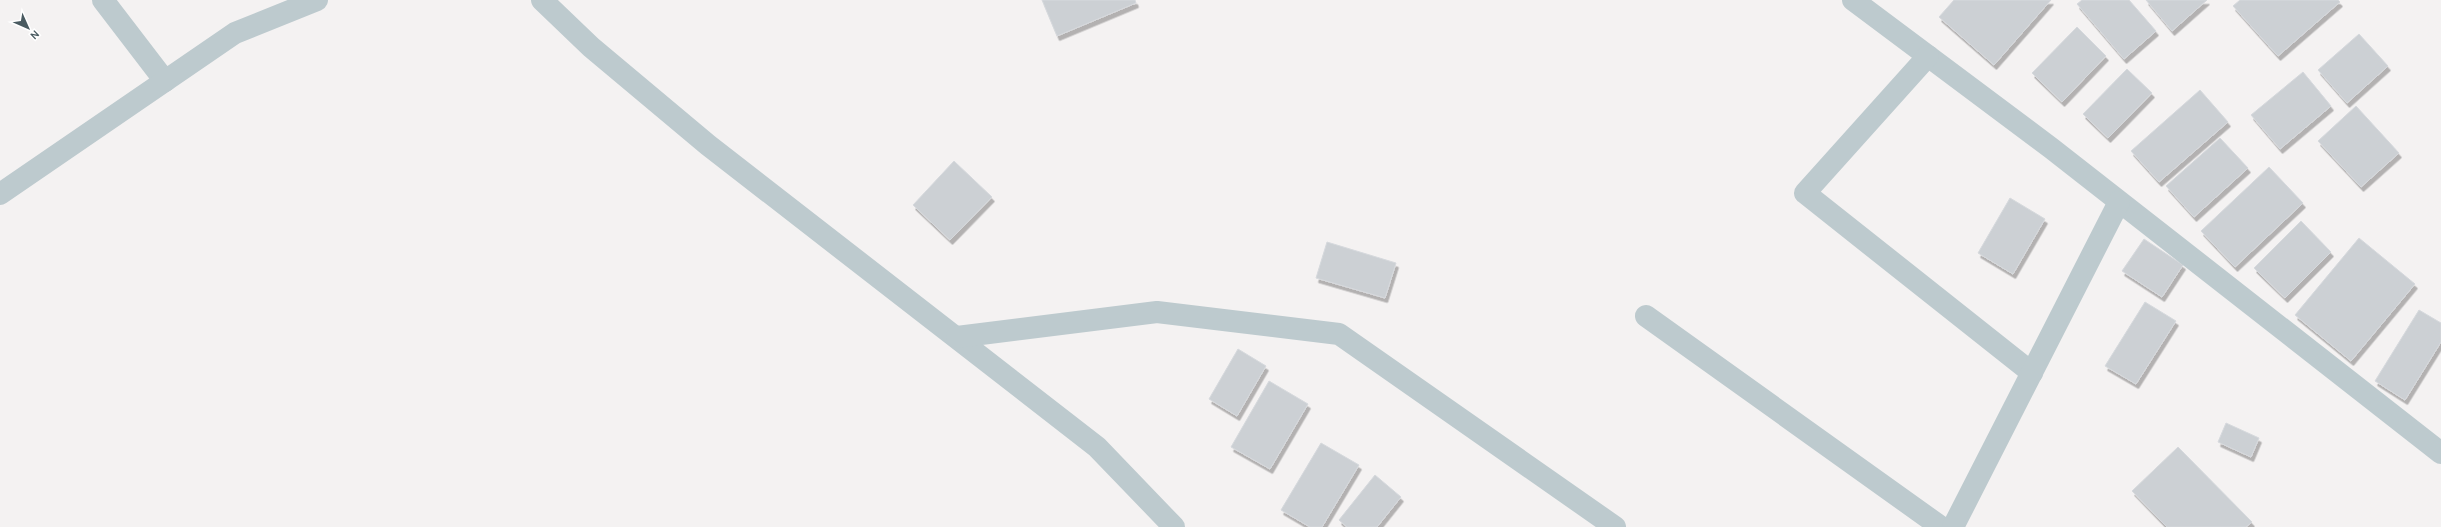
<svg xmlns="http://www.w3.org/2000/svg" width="2441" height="527" font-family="Karla,sans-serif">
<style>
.building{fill:#ccd0d4;stroke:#d6d9dd;filter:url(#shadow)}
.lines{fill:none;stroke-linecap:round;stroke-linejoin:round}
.street{stroke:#bdcace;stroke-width:22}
</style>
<defs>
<filter id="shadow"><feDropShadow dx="2.5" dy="4.5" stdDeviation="0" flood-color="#0004"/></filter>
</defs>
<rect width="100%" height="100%" fill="#f4f2f2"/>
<g class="building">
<path d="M1042,0H1135L1136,3L1057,36Z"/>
<path d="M1954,0H2051L1994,65L1939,17Z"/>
<path d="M2082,0H2129L2156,31L2124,59L2077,4Z"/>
<path d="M2146,0H2207L2172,31Z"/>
<path d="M2240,0H2338L2340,2L2278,56L2233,6Z"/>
<path d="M2077,27L2106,56L2062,102L2032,73Z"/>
<path d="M2359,34L2388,66L2347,103L2318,70Z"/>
<path d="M2127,69L2152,93L2108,138L2083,114Z"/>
<path d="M2303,72L2331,106L2280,149L2251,115Z"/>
<path d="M2200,90L2228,122L2159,182L2131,151Z"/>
<path d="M2356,106L2399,153L2361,187L2318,141Z"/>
<path d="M2220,138L2248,168L2194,217L2166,186Z"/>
<path d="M954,161L992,197L950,240L913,205Z"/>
<path d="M2269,167L2303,203L2235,267L2201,231Z"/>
<path d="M2010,198L2045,219L2013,274L1978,253Z"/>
<path d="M2301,221L2331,252L2285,298L2254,268Z"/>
<path d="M2359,238L2415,284L2351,361L2295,315Z"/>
<path d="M2144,239L2183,265L2162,297L2122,271Z"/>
<path d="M1327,242L1396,263L1385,298L1316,278Z"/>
<path d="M2145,302L2176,321L2136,384L2105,366Z"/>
<path d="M2419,310L2441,323V342L2405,400L2375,381Z"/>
<path d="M1238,349L1266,366L1237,416L1209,399Z"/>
<path d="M1269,381L1308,404L1270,469L1231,447Z"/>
<path d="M2226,423L2259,438L2251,457L2218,442Z"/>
<path d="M1321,443L1359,465L1322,527H1310L1281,510Z"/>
<path d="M2178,447L2252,522L2246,527H2167L2132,491Z"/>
<path d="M1375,475L1401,497L1377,527H1347L1339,520Z"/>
</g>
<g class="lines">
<g class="street">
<path d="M103,0L165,81"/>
<path d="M542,0L591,47L708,145L1097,447L1174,527"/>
<path d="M1853,0L2051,148L2441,453"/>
<path d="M1928,56L1805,193L2032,373"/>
<path d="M0,194L235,33L317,0"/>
<path d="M1646,316L1941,527"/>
<path d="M957,337L1157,312L1339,334L1615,527"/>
<path d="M1953,527L2119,202"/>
</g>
</g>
<g transform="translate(28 28) rotate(135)" stroke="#ffffff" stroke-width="3" paint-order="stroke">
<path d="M0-3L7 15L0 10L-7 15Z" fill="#495a60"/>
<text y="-6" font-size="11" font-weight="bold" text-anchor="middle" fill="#495a60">N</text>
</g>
</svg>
